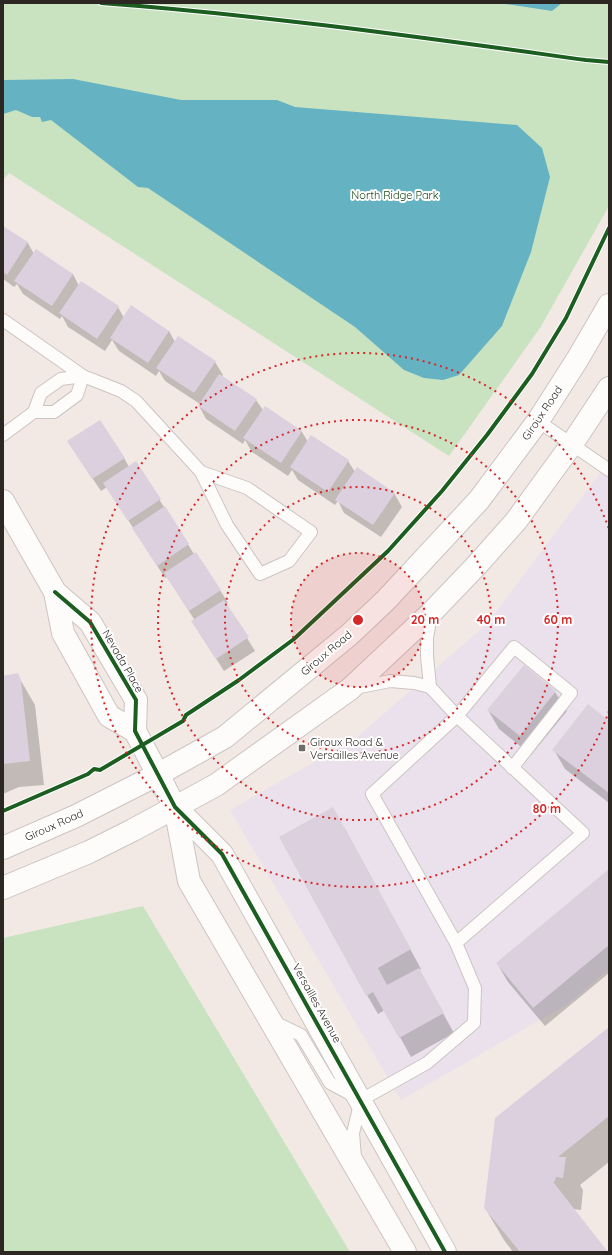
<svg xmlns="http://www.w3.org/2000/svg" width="612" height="1255" font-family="Quicksand,sans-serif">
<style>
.commercial{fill:#ebe1ec}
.green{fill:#c9e3c1}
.water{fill:#65b3c2}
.shadow{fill:#0003}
.building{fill:#dcd0df}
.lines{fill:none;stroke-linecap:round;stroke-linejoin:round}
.lane-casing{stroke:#ccc4c2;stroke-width:14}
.street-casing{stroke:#ccc4c2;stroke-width:24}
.secondary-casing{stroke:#ccc4c2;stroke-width:24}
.path{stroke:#dad7d6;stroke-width:2.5;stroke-dasharray:2 3;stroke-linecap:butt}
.lane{stroke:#fdfcfb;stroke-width:12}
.street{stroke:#fdfcfb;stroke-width:22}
.secondary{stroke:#fdfcfb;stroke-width:22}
.cycleway-casing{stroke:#fff;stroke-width:6}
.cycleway{stroke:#1b5e20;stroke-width:4}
.ring{fill:none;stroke:#d62828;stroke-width:2;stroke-dasharray:2 4}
.poi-dot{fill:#726b68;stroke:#fff;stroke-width:1.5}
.labels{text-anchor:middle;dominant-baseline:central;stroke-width:4;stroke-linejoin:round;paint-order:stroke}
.park-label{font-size:11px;fill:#144513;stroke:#fff}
.street-label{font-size:11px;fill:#2d2724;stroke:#fff}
.poi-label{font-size:11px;fill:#2d2724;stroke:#fff;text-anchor:start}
.centre{fill:#d62828;stroke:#fff;stroke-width:2}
.ring-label{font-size:12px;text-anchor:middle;font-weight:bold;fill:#d62828;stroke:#fff;stroke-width:4;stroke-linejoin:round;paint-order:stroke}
</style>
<rect width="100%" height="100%" fill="#f2e9e5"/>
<path class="commercial" d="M609,461V969L566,1005L401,1100L230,810L355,739L487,624Z"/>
<g class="green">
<path d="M3,3H609V206L540,328L449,456L9,173L3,180Z"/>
<path d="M143,906L350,1252H3V938Z"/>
</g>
<g class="water">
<path d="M499,3H562L552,11Z"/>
<path d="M73,79L181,100H277L295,107L517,125L542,148L550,177L531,252L502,326L459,375L443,380L424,378L404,370L355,327L148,188L138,187L51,120L42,122L40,117H32L16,110L3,114V80Z"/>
</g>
<g class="shadow">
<path d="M3,227L28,243L34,254L73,274L79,286L118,307L124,318L169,331L175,342L215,362L223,375L222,376L256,400L263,410L265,407L302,432L308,442L348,461L355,472L394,493L402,507L381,537L344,513L338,501L335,505L298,480L292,470L288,476L252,452L245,440L243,444L206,419L199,406L200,404L165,381L159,371L156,376L119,351L112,340L105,351L68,327L62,316L60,319L23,294L17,284L14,287L3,279Z"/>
<path d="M76,454L124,458L129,467L136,463L194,554L220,590L228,603L226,604L255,651L224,671L200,634L194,619L167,577L165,578L107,487L101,491Z"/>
<path d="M524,666L555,692L567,711L531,755L499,729L488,710Z"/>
<path d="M17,674L35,705L44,785L19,787L3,794V676Z"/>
<path d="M609,722V803L565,769L554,750Z"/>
<path d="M344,827L421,969L419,970L454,1033L411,1057L385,1010L378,1014L367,995Z"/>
<path d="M609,870V973L545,1026L508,982L497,963Z"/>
<path d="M609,1028V1162L580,1185L583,1190L581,1210L573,1209L607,1252H513L504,1240L485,1208Z"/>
</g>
<g class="building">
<path d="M3,226L28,242L7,275L3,272Z"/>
<path d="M36,249L73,274L52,306L14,281Z"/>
<path d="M81,281L119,306L97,339L59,313Z"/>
<path d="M131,305L169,331L148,363L110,338Z"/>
<path d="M178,336L216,361L194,393L156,368Z"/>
<path d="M219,374L257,399L235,431L198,406Z"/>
<path d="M265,406L302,431L281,463L243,438Z"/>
<path d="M100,420L125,458L92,479L67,441Z"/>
<path d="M311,435L349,460L328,492L290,467Z"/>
<path d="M136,461L161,499L128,521L103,483Z"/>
<path d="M357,467L395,493L373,525L335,500Z"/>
<path d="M165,506L189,544L157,566L132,528Z"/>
<path d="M196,552L221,590L189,611L164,573Z"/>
<path d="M224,600L249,637L216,659L191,621Z"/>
<path d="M524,665L556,691L520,736L487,710Z"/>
<path d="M18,673L21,680L30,761L3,764V676Z"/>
<path d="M588,704L609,721V793L552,750Z"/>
<path d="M333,807L411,949L378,968L387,985L419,968L444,1013L399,1038L373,992L366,996L279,837Z"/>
<path d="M609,869V945L533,1008L496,963Z"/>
<path d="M609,1027V1116L558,1157H566L563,1178L556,1177L554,1183L608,1252H520L484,1208L495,1118Z"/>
</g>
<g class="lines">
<g class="lane-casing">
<g id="lane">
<path d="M3,320L83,376L121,391L136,401L201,472L227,525L260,574L289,561L311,532L247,488L201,472"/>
<path d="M538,421L609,470"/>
<path d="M3,435L34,412L41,393L61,379L83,376L77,395L54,412H34"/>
<path d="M430,687L427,656V638L431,615"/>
<path d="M355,688L390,681L414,683L430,687L457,716L583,833L456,943L475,988L474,1023L427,1063L361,1100L353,1133L355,1158"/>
<path d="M456,943L372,794L457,716L514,647L571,693L512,768"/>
<path d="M272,1021L301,1035L330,1083L356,1097"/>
</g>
</g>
<g class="street-casing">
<g id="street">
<path d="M3,501L55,592L63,633L109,716L135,731"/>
<path d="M55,592L90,622L136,700L135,731L175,807L222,854L445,1252"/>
<path d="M175,807L189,881L405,1252"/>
</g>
</g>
<g class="secondary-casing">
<g id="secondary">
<path d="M3,848L76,816L157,775L225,737L349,635L386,600L479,500L538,421L577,360L609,305"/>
<path d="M3,888L89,852L133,830L216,785L350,689L431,613L476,566L516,521L572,444L609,388"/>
</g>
</g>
<path class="path" d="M161,7V3"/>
<use href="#lane" class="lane"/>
<use href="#street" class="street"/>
<use href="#secondary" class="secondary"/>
<g class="cycleway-casing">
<g id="cycleway">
<path d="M101,3C264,15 425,38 586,60L609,62"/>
<path d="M55,592L90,622L136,700L135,731L175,807L222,854L445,1252"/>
<path d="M3,811L88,774L94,769L100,770L183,721L186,715L239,680L294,639L388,551L442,491L487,435L532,374L566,318L609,228"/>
</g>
</g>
<use href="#cycleway" class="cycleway"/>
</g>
<circle cx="358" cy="620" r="67" fill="#d62828" fill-opacity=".12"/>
<g class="ring">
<circle cx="358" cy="620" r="67"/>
<circle cx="358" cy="620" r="133"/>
<circle cx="358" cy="620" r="200"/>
<path d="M609 711A267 267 0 1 1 609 529"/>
</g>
<rect class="poi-dot" x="298" y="744" width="8" height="8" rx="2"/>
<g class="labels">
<g class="park-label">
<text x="395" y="195">North Ridge Park</text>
</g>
<g class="street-label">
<text transform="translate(542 413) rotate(-56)">Giroux Road</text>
<text transform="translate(326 653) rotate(-40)">Giroux Road</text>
<text transform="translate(123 661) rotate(60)">Nevada Place</text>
<text transform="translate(54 825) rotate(-24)">Giroux Road</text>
<text transform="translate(317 1003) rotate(61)">Versailles Avenue</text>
</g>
<g class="poi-label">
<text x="310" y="742">Giroux Road &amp;<tspan x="310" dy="13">Versailles Avenue</tspan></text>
</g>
</g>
<circle cx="358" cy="620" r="6" class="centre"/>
<g class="ring-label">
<text x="425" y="624">20 m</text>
<text x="491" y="624">40 m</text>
<text x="558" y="624">60 m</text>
<text x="547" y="813">80 m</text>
</g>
<rect width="612" height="1255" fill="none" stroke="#2d2724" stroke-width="8"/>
</svg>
